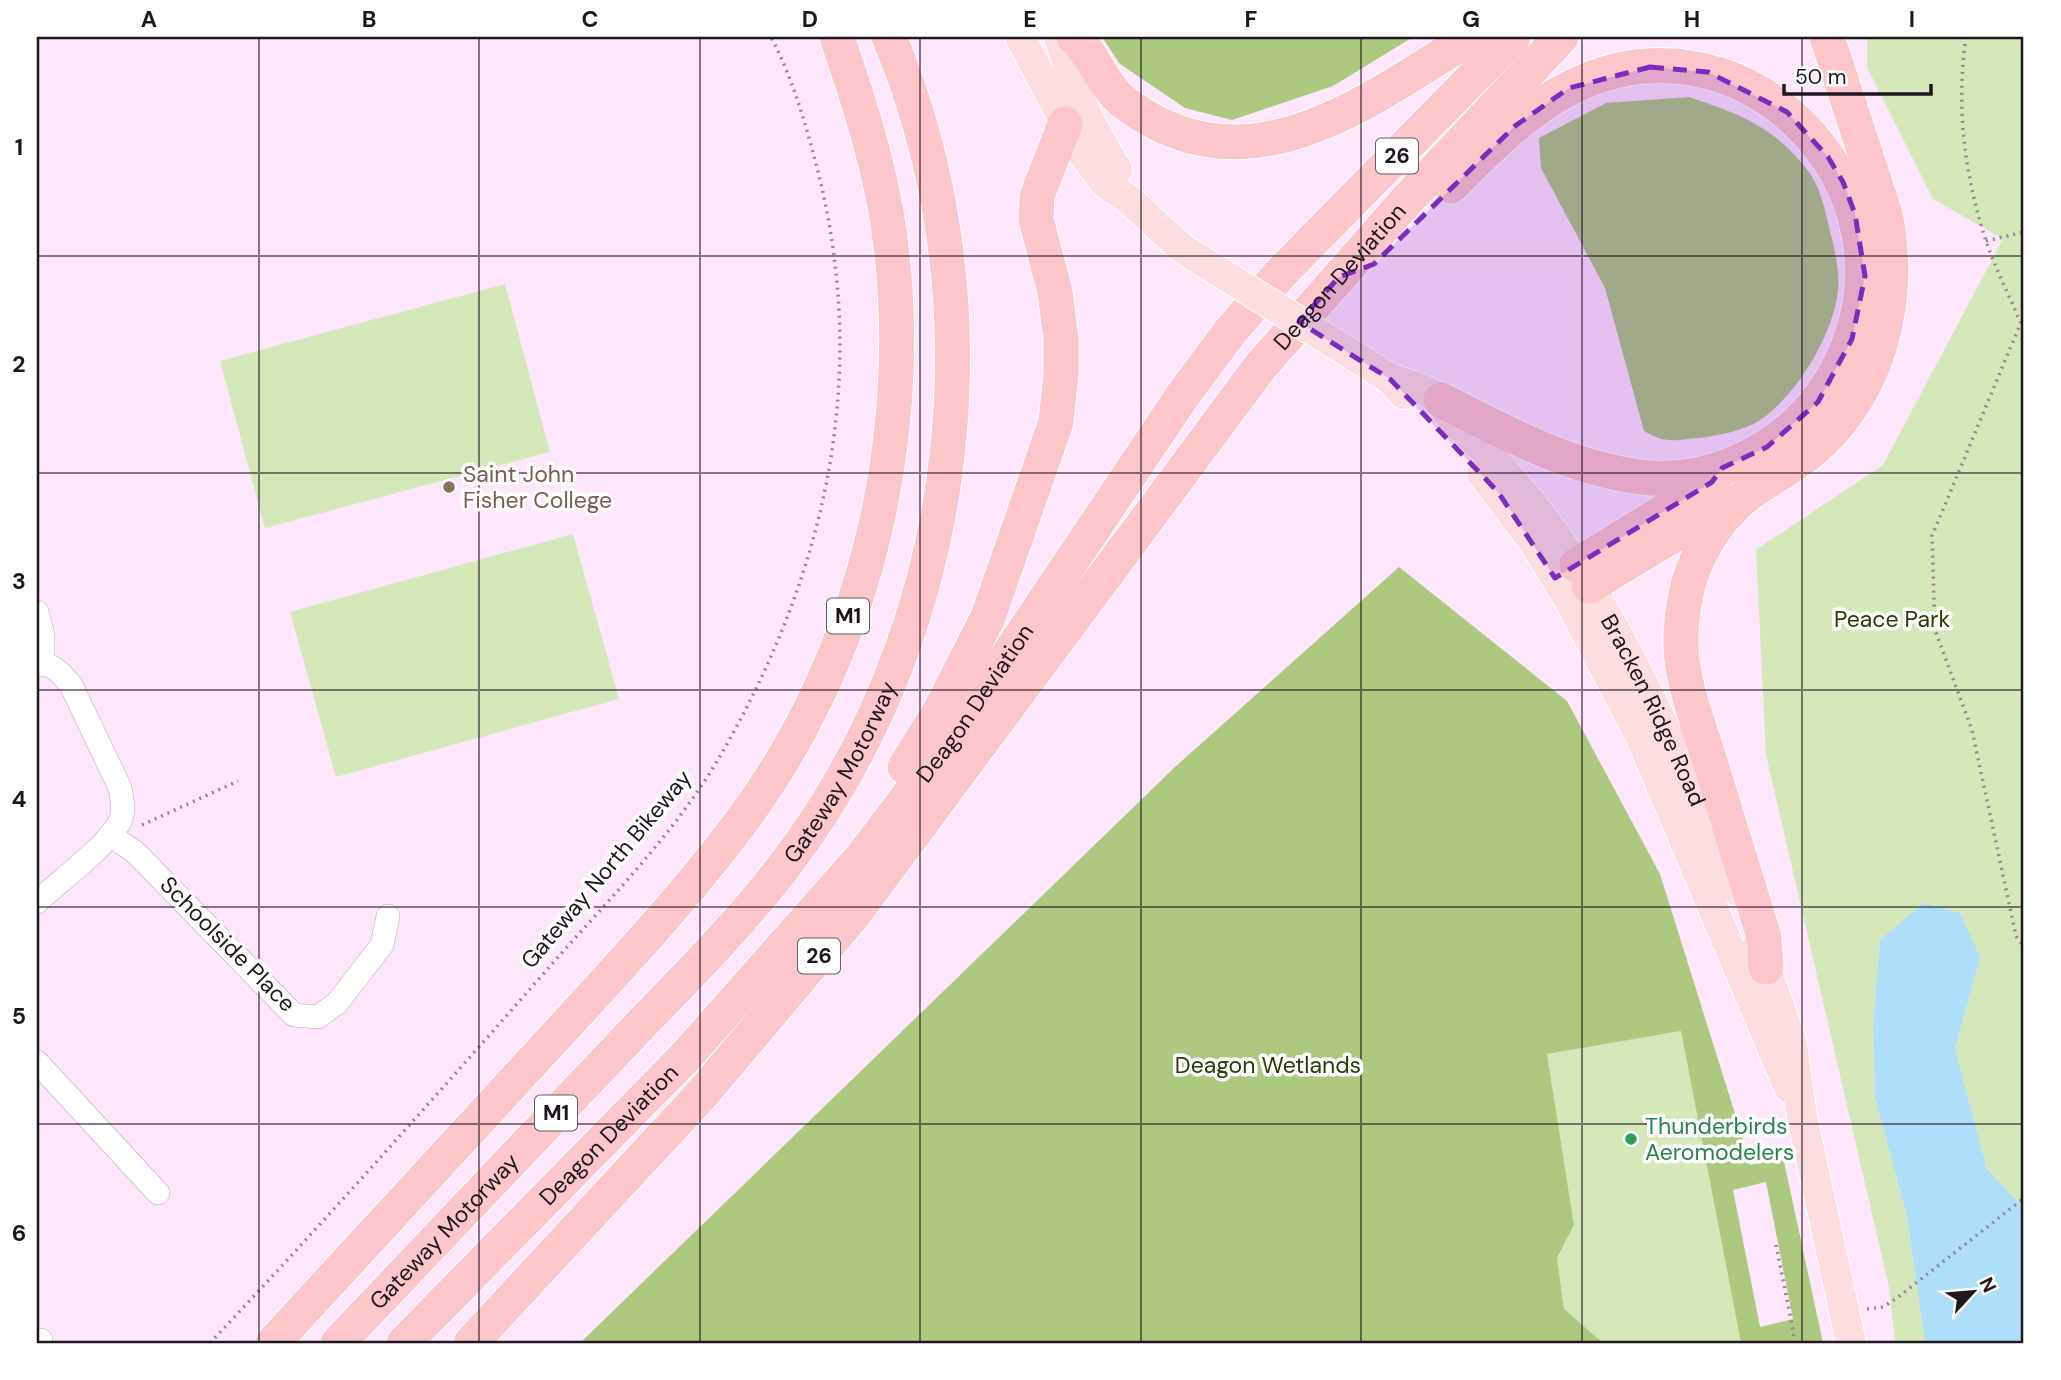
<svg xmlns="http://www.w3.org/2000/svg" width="2061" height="1380" font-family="'DM Sans',sans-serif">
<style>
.green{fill:#d5e8b9}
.forest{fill:#acc97f;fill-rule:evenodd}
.water{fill:#afdefa}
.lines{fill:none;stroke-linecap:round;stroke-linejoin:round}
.minor-casing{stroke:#c0a5bf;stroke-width:24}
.major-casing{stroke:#fff;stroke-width:32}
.highway-casing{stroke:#fff;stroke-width:37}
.path{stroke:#968596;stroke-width:3.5;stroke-dasharray:2 5;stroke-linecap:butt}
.minor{stroke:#fff;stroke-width:23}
.major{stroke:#fddde0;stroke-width:30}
.highway{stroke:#fcc6cb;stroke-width:35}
.major-bridge-casing{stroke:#fff;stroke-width:32;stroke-linecap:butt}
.major-bridge{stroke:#fddde0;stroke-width:30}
.marked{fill:#7b2cbf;fill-opacity:0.2;stroke:#7b2cbf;stroke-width:5;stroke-dasharray:14 9;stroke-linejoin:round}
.grid{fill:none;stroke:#201620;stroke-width:2;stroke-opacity:0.55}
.education-dot{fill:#8d6e63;stroke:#fff;stroke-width:2.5}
.leisure-dot{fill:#2e9e5b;stroke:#fff;stroke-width:2.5}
.labels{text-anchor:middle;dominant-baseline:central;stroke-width:7;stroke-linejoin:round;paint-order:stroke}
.shield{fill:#fff;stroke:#635c63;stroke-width:2}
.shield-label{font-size:21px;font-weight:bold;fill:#201620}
.street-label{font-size:23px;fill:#201620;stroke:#fff}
.education-label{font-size:23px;fill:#785e54;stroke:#fff;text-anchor:start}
.park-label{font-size:23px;fill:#2b3c04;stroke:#fff}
.leisure-label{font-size:23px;fill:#27864d;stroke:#fff;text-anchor:start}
.neatline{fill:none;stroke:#201620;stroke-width:2.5}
.grid-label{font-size:23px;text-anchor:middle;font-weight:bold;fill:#201620}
</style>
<rect width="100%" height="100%" fill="#fee7fd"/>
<g class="green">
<path d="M1867,37H2024V1208L1987,1169L1955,1049L1980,957L1880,940L1873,1024L1875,1098L1907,1216L1925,1343H1895L1889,1287L1766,755L1756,550L1883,465L2003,239L1933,199L1867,67Z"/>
<path d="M505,284L550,452L265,528L220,361Z"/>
<path d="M573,534L619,699L336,777L290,612Z"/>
<path d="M1681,1031L1741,1343H1603L1564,1309L1557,1258L1574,1225L1547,1054Z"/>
</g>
<g class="forest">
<path d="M1102,37H1413L1333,86L1232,120L1185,108L1120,64Z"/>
<path d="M1689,97C1740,114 1775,127 1809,172C1820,187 1825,210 1829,227C1834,247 1840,270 1838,290C1834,335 1792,405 1751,425C1735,432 1716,436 1699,438C1675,440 1665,444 1644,431L1605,288L1541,168L1539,138L1606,103Z"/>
<path d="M1399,567L1567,701L1660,874L1751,1165L1783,1157L1823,1343H1741L1681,1031L1547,1054L1574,1225L1557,1258L1564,1309L1603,1343H580L1175,767ZM1766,1182L1793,1319L1760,1327L1733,1190Z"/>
</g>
<path class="water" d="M1924,903L1960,913L1980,957L1955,1049L1987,1169L2024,1208V1343H1925L1907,1216L1875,1098L1873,1024L1880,940Z"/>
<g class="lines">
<g class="minor-casing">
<g id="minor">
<path d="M37,612L43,635V663"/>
<path d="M37,665C52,661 62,675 71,685L120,788C122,799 125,811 120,821C109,845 58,882 37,902"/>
<path d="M110,835L135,852L294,1015L318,1017L337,1003L382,945L388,916"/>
<path d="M37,1062L158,1193"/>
<path d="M38,1343L41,1340"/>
</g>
</g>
<g class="major-casing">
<g id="major">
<path d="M1020,37L1078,147L1105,183L1129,200L1183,249L1221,273"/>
<path d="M1059,37L1085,113L1117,170"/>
<path d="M1351,354L1390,379L1403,394"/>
<path id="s1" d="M1390,379C1406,384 1425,388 1439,399C1444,403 1445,411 1450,416C1455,423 1463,429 1469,435C1598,557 1666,729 1736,890"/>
<path d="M1482,474L1535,544L1568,598L1640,736L1789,1088"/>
<path d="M1758,946L1792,1044L1802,1117L1851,1343"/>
</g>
</g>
<g class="highway-casing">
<g id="highway">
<path d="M1074,37C1095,55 1102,86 1126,104C1248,195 1366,102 1471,37"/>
<path d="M1441,400C1503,432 1570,468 1640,477C1690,484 1743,466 1783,435C1810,414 1830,388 1844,356C1922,182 1739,0 1568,89C1524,112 1486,151 1451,186"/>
<path d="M1577,565L1712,482L1717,474"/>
<path d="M1589,586L1715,510L1732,509"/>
<path d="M905,767L940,711L988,617L1056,422L1061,375V339L1055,292L1036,219L1037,196L1065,124"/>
<path d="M1766,967L1764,937C1745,876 1726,815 1708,755C1697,720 1682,682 1681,646C1680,630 1683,610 1686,594C1693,559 1715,522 1742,499C1762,482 1787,471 1808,454C1879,396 1903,301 1885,214L1827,37"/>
<path d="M273,1343C363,1246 453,1147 543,1050C612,975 683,900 744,818C870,647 922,415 885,206C874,148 856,93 837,37"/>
<path id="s2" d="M338,1343C435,1241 532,1139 629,1037C690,973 756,909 806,836C966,606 997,294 889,37"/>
<path id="s3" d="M404,1343L686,1056L862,857L952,739L1183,395L1230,332L1279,275L1513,37"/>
<path id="s4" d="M471,1343L703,1093L853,915L1260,367L1407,200L1561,37"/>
</g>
</g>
<g class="path">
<path d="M1966,37C1956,105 1964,172 1985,238C1994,266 2009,294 2020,322"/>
<path d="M1986,241L2024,232"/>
<path d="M2024,315L1932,536L1935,630L1972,730L2016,936L2024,947"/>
<path d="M142,825L238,781"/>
<path d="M1776,1245L1794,1334L1791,1343"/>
<path d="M1867,1309L1883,1307L1897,1298L2024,1198"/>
<path d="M210,1343C324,1222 435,1097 545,972C606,902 677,832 723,751C829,566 871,369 815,160C804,118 791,75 771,37"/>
</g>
<use href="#minor" class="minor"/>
<use href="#major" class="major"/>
<use href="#highway" class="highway"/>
<g class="major-bridge-casing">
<path id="major-bridge" d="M1221,273L1351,354"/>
</g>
<use href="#major-bridge" class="major-bridge"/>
</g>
<path class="marked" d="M1650,67L1708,72L1787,112L1828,157L1843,182L1855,214L1865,276L1852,339L1818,402L1767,447L1722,468L1712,482L1555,578L1498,492L1390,379L1299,322L1339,277L1374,264L1515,126L1569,88Z"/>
<path class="grid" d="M259,37V1343M479,37V1343M700,37V1343M920,37V1343M1141,37V1343M1361,37V1343M1582,37V1343M1802,37V1343M37,256H2024M37,473H2024M37,690H2024M37,907H2024M37,1124H2024"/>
<circle class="education-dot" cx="449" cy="487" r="7"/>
<circle class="leisure-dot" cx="1631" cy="1139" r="7"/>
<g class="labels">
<g class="shield">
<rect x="1376" y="138.5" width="42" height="35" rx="5"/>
<rect x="827" y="598.5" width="42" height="35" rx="5"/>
<rect x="798" y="938.5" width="42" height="35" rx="5"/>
<rect x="535" y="1095.5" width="42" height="35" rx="5"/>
</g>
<g class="shield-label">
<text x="1397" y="156">26</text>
<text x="848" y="616">M1</text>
<text x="819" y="956">26</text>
<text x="556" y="1113">M1</text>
</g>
<g class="street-label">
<text stroke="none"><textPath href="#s4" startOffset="1377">Deagon Deviation</textPath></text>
<text stroke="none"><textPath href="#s3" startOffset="859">Deagon Deviation</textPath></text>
<text stroke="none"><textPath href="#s1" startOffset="434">Bracken Ridge Road</textPath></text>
<text stroke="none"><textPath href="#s2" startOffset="763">Gateway Motorway</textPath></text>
<text transform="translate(606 869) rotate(-50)">Gateway North Bikeway</text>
<text transform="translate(228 944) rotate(45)">Schoolside Place</text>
<text stroke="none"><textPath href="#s3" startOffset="292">Deagon Deviation</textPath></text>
<text stroke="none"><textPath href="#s2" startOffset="154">Gateway Motorway</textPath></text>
</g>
<g class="education-label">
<text x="463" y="474">Saint John<tspan x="463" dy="26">Fisher College</tspan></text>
</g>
<g class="park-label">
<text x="1892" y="619">Peace Park</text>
<text x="1268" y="1065">Deagon Wetlands</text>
</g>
<g class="leisure-label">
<text x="1645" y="1126">Thunderbirds<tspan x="1645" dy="26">Aeromodelers</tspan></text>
</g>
</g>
<rect width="2061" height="1380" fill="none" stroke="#ffffff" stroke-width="77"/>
<g transform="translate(1973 1292) rotate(64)" stroke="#ffffff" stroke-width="5" paint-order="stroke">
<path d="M0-5L12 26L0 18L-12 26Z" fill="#201620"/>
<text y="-10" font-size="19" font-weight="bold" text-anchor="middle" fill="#201620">N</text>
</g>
<path d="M1784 84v10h147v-10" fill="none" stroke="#201620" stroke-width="3.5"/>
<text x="1795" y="84" font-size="21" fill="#201620" stroke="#ffffff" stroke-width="5" paint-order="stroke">50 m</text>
<rect x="38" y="38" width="1984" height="1304" class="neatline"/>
<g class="grid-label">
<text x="149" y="27">A</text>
<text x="369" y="27">B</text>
<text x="590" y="27">C</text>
<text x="810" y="27">D</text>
<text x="1030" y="27">E</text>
<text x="1251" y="27">F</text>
<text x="1471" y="27">G</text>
<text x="1692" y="27">H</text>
<text x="1912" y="27">I</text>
<text x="19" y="155">1</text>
<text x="19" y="372">2</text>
<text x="19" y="589">3</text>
<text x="19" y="807">4</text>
<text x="19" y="1024">5</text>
<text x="19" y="1241">6</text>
</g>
</svg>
